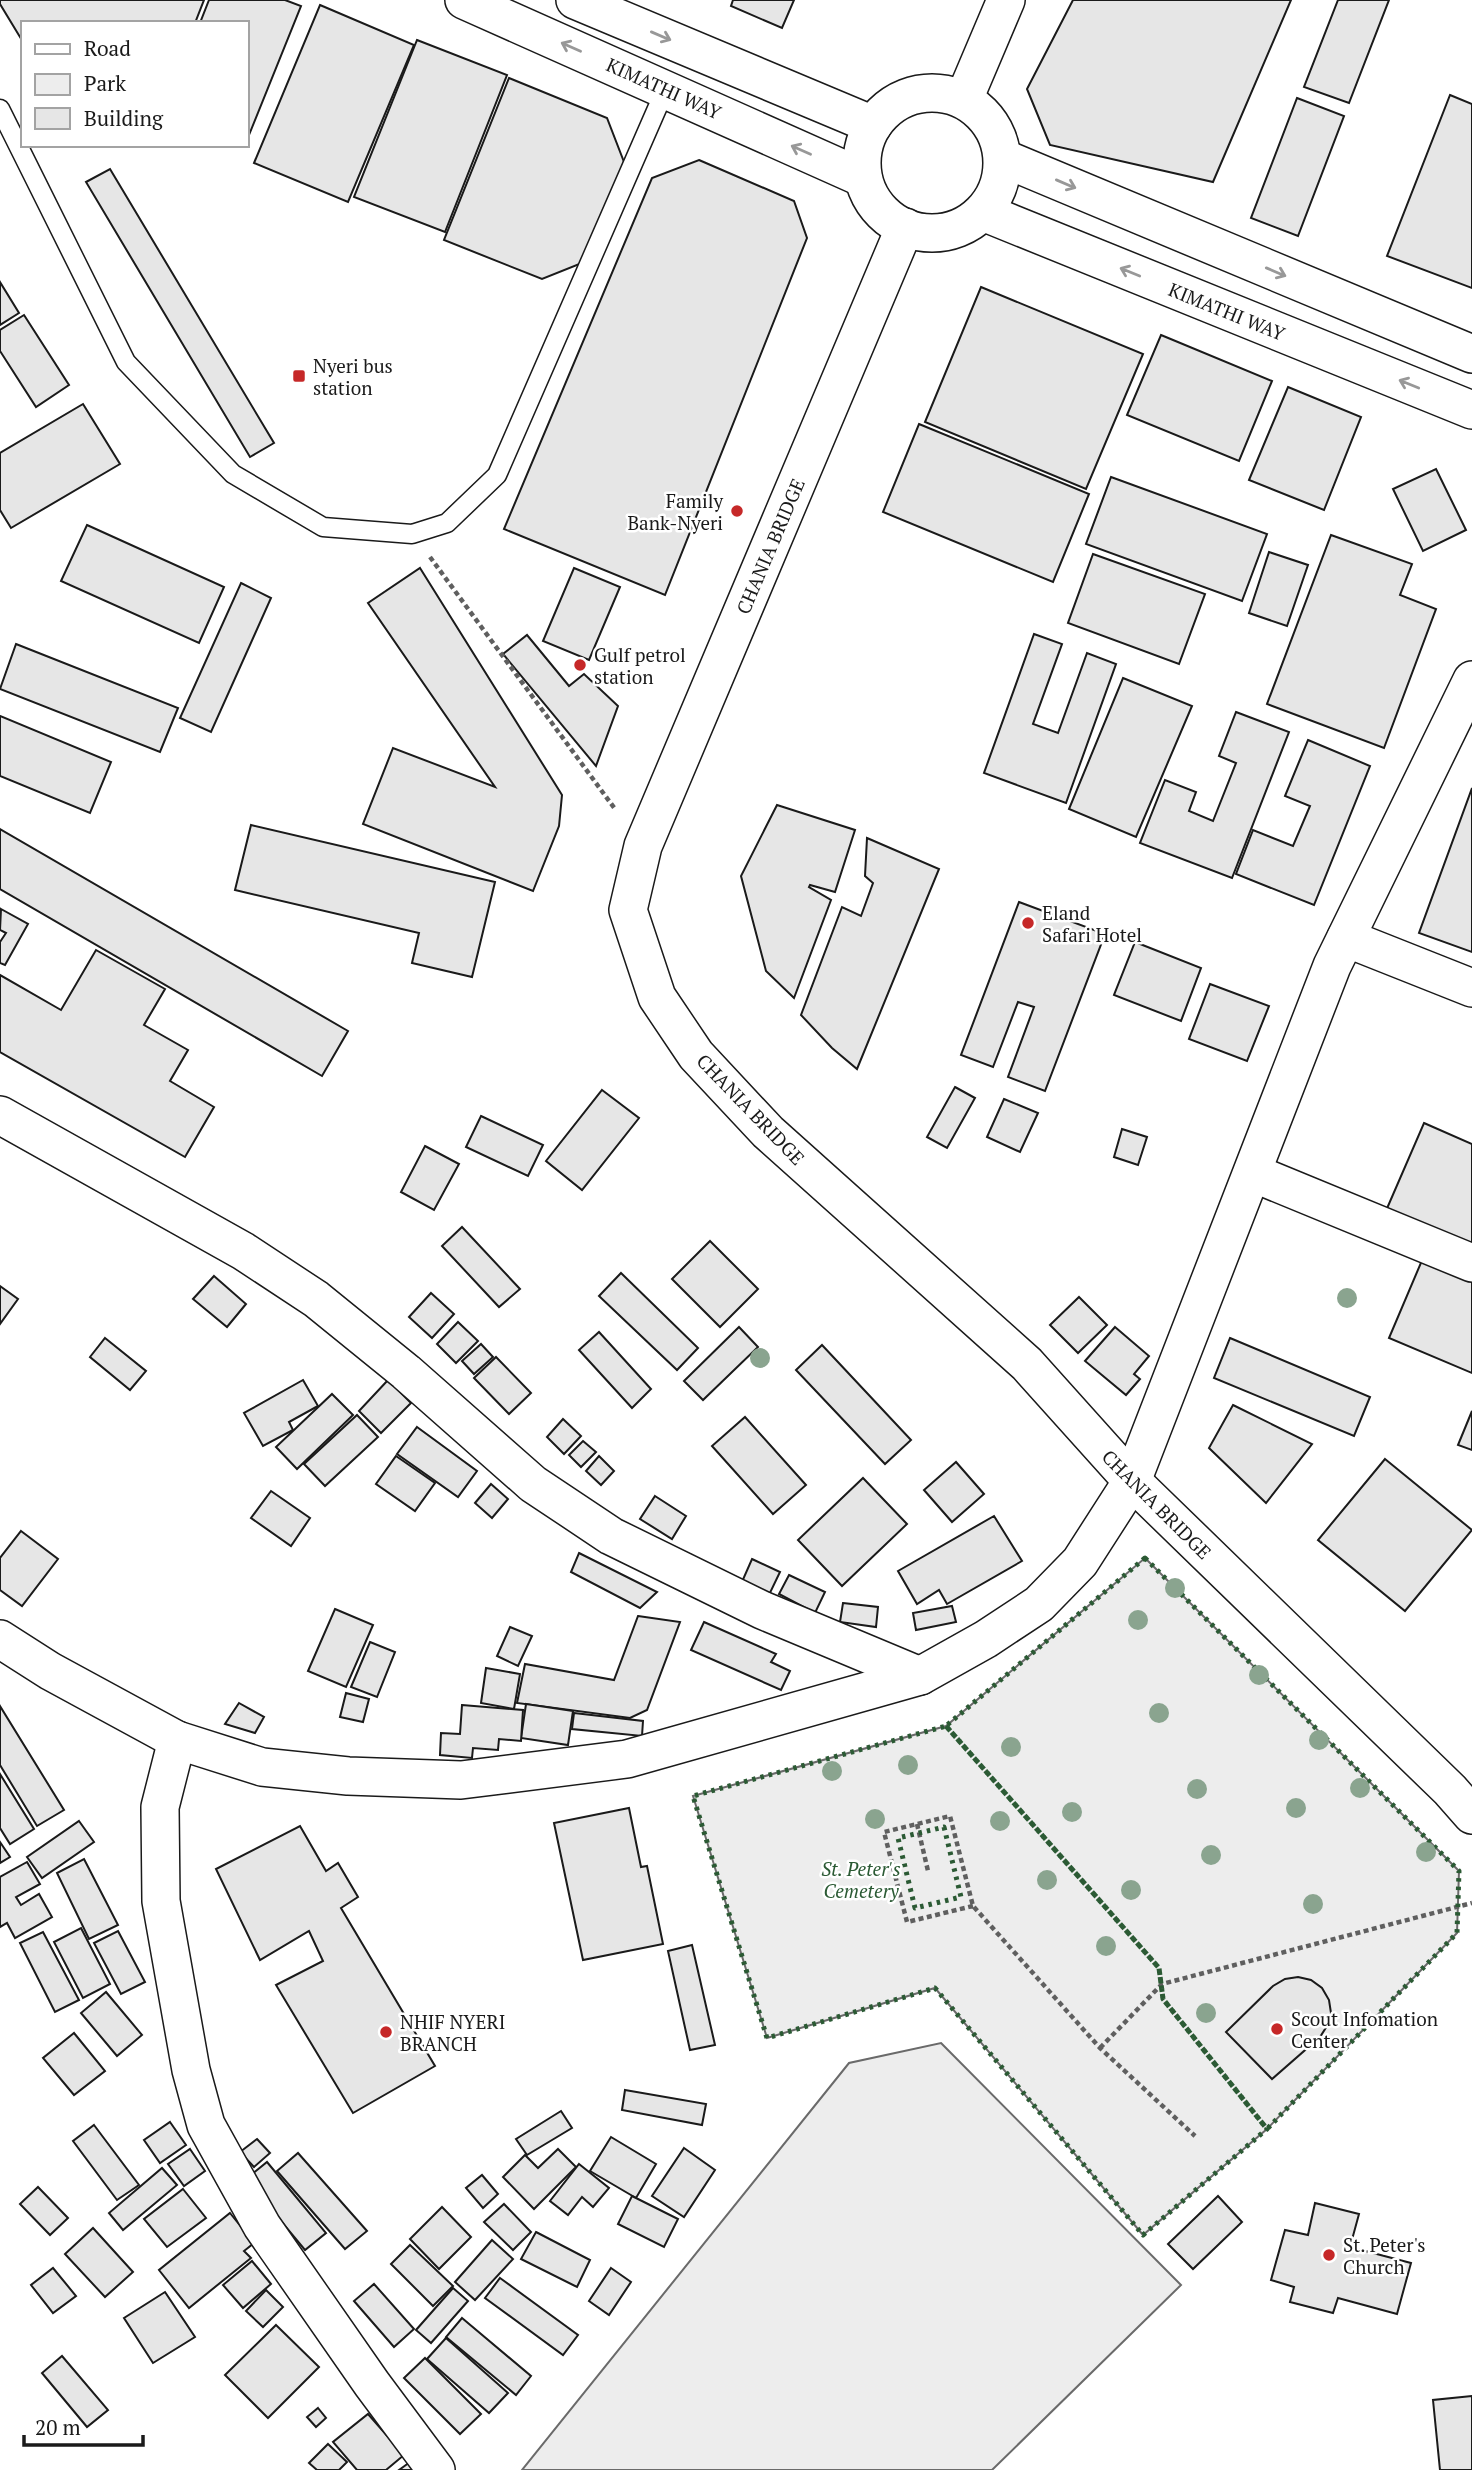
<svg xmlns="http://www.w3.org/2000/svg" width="1472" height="2470" font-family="'PT Serif',serif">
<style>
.green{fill:#ededed;stroke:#6a6a6a;stroke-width:2}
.building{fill:#e6e6e6;stroke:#1a1a1a;stroke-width:2}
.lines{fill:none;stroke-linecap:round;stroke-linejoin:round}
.service-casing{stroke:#1a1a1a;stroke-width:21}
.minor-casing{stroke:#1a1a1a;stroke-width:40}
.path{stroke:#5f5f5f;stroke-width:4.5;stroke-dasharray:5 3.5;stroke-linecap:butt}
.service{stroke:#fff;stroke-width:18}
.minor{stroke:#fff;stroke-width:37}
.hedge{stroke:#2b5a34;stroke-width:5;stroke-dasharray:3.5 5;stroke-linecap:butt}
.tree{fill:#8aa48f}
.oneway{stroke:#989898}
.poi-dot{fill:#c62828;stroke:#fff;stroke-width:2.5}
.labels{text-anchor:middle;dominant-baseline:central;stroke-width:5;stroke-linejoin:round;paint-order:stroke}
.street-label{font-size:19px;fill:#1a1a1a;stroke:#fff}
.poi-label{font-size:19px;fill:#1a1a1a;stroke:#fff;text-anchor:start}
.park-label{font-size:19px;font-style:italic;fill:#2b5a34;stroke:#fff}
</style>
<rect width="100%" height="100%" fill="#fff"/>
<g class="green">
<path d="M1145,1558L1459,1871L1457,1933L1267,2129L1143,2235L935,1988L767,2038L693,1796L946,1726Z"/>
<path d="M941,2043L1181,2285L992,2470H522L849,2063Z"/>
</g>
<g class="building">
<path d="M0,0H204L195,23H23V42L0,4Z"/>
<path d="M209,0H285L301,6L247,140V23H200Z"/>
<path d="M733,0H794L782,28L731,6Z"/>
<path d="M1073,0H1291L1213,182L1050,145L1027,89Z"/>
<path d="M1338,0H1389L1349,103L1304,87Z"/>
<path d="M320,5L414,45L348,202L254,163Z"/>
<path d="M417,40L507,75L445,232L354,197Z"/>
<path d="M509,78L607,118L624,162L587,261L542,279L444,240Z"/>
<path d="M1450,95L1472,104V288L1387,256Z"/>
<path d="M1297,98L1344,116L1298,236L1251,218Z"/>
<path d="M699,160L794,201L807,238L665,595L504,529L652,178Z"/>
<path d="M110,169L274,443L250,457L86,182Z"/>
<path d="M0,282L19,313L0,325Z"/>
<path d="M981,287L1143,354L1086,489L925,422Z"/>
<path d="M24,315L69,385L36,407L0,351V330Z"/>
<path d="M1161,335L1272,381L1239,461L1127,415Z"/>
<path d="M1288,387L1361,417L1324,510L1249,480Z"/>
<path d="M83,404L120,464L11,528L0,510V453Z"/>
<path d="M919,424L1089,494L1053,582L883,512Z"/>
<path d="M1436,469L1466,530L1423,551L1393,489Z"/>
<path d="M1111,477L1267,534L1242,601L1086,544Z"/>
<path d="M87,525L224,587L199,643L61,581Z"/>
<path d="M1331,535L1412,564L1400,595L1436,609L1384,748L1267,704Z"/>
<path d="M1269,552L1308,565L1287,626L1249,613Z"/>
<path d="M1093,554L1205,594L1179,664L1068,623Z"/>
<path d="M420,568L562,795L559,826L533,891L363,824L393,748L495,787L368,603Z"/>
<path d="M574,568L620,587L589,660L543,641Z"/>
<path d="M241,583L271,598L211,732L180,718Z"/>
<path d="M1034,634L1062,644L1033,724L1058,733L1087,653L1116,664L1066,803L984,773Z"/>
<path d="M527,635L569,686L584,674L618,706L596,766L503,654Z"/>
<path d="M16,644L178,708L160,752L0,689Z"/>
<path d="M1123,678L1192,706L1136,837L1069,809Z"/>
<path d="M1236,712L1289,732L1232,878L1140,843L1165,780L1196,792L1189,811L1213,821L1236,763L1219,756Z"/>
<path d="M0,716L111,762L90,813L0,776Z"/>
<path d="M1308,740L1370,766L1314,905L1236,874L1253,830L1293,846L1310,806L1285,796Z"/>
<path d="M1472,788V952L1419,933Z"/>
<path d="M777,805L855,830L835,892L810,885L809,887L831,900L794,998L766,971L741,876Z"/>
<path d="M251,825L495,882L472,977L412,963L419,933L235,890Z"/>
<path d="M0,829L348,1031L322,1076L0,889Z"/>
<path d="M867,838L939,869L857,1069L832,1048L801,1015L842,907L861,916L873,883L865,876Z"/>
<path d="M1019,902L1105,934L1045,1091L1008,1077L1034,1007L1018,1002L993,1067L961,1055Z"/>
<path d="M1,909L28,924L5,965L0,963V942L6,933L0,930Z"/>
<path d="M1135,942L1201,968L1181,1021L1114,995Z"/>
<path d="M96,950L165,989L144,1025L188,1050L170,1081L214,1107L185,1157L0,1052V975L61,1010Z"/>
<path d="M1210,984L1269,1006L1247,1061L1189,1039Z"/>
<path d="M955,1087L975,1098L947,1148L927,1137Z"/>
<path d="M602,1090L639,1118L582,1190L546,1161Z"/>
<path d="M1004,1099L1038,1113L1020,1152L987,1137Z"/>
<path d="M481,1116L543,1145L528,1176L466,1147Z"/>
<path d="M1424,1123L1472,1144V1249L1385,1213Z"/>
<path d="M1122,1129L1147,1137L1138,1165L1114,1157Z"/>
<path d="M425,1146L459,1164L434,1210L401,1192Z"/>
<path d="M462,1227L520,1289L499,1307L442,1246Z"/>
<path d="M710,1241L758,1289L720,1327L672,1279Z"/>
<path d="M1423,1258L1472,1278V1373L1389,1338Z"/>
<path d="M621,1273L698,1348L677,1370L599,1296Z"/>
<path d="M214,1276L246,1304L227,1327L193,1299Z"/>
<path d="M0,1286L18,1299L0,1324Z"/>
<path d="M431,1293L454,1314L432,1338L409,1317Z"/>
<path d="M1079,1297L1107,1325L1078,1353L1050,1325Z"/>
<path d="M458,1322L478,1341L456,1363L437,1344Z"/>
<path d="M739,1327L758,1347L703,1400L684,1381Z"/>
<path d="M1115,1327L1149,1356L1134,1374L1140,1379L1126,1395L1085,1361Z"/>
<path d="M599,1332L651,1389L632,1408L579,1350Z"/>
<path d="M105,1338L146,1371L130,1390L90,1357Z"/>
<path d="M1230,1338L1370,1397L1354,1436L1214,1378Z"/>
<path d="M481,1344L493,1357L474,1374L462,1361Z"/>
<path d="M822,1345L911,1440L885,1464L796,1370Z"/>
<path d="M496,1357L531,1393L509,1414L474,1378Z"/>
<path d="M303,1380L318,1406L289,1422L293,1430L263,1446L244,1413Z"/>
<path d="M388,1380L411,1403L381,1433L359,1411Z"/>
<path d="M332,1394L353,1415L297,1469L276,1447Z"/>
<path d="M1233,1405L1312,1444L1266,1503L1209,1448Z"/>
<path d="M1472,1411V1450L1458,1445Z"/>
<path d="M357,1415L378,1437L325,1486L304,1464Z"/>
<path d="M745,1417L806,1485L773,1514L712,1446Z"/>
<path d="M563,1419L581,1436L564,1454L547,1437Z"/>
<path d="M417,1427L477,1471L458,1497L397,1454Z"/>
<path d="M583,1441L596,1452L581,1467L569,1455Z"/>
<path d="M396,1456L435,1483L415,1511L376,1484Z"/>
<path d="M599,1456L614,1471L601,1485L586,1471Z"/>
<path d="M1385,1459L1472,1530L1405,1611L1318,1540Z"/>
<path d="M956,1462L984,1494L952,1522L924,1490Z"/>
<path d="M863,1478L907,1524L842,1586L798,1540Z"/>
<path d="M491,1484L508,1499L492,1518L475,1503Z"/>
<path d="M271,1491L310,1518L291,1546L251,1518Z"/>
<path d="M655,1496L686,1516L672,1539L640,1519Z"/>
<path d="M994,1516L1022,1561L947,1604L939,1590L917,1604L898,1571Z"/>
<path d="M21,1531L58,1559L22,1606L0,1590V1558Z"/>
<path d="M579,1553L657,1592L640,1608L571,1572Z"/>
<path d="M752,1559L780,1572L768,1597L741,1584Z"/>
<path d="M789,1575L825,1592L815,1613L779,1594Z"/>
<path d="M843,1603L878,1607L876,1627L840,1622Z"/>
<path d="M952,1606L956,1622L916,1630L913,1613Z"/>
<path d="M335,1609L373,1625L346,1687L308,1671Z"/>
<path d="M638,1616L680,1622L647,1710L630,1718L517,1703L525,1664L614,1680Z"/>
<path d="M704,1622L776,1654L771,1662L790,1671L781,1690L691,1650Z"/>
<path d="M510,1627L532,1636L518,1666L497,1656Z"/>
<path d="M370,1642L395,1652L377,1697L351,1687Z"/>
<path d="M486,1668L520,1674L514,1709L481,1703Z"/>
<path d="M346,1693L369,1699L363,1722L340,1717Z"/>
<path d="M239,1703L264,1717L255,1733L225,1724Z"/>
<path d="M526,1704L573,1711L568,1745L521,1738Z"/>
<path d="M462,1705L523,1710L521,1741L499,1739L498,1750L473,1748L472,1758L440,1755L441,1733L460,1734Z"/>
<path d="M0,1706L64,1810L37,1826L0,1765Z"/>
<path d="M574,1713L643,1721L642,1736L572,1729Z"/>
<path d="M0,1774L34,1829L10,1844L0,1828Z"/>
<path d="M629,1808L641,1867L647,1866L663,1944L583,1960L554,1823Z"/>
<path d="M79,1821L94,1842L42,1878L27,1857Z"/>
<path d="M300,1826L326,1871L338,1863L358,1897L341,1908L435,2066L353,2113L276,1985L323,1961L309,1931L260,1960L216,1869Z"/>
<path d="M0,1842L10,1857L0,1863Z"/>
<path d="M84,1859L118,1925L89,1939L57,1873Z"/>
<path d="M27,1862L40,1884L16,1897L21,1905L39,1894L52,1917L15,1938L7,1923L0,1927V1877Z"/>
<path d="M81,1928L110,1984L83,1998L54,1942Z"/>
<path d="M118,1931L145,1982L121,1994L94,1943Z"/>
<path d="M43,1932L79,2000L55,2012L20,1943Z"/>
<path d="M692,1945L715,2045L690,2050L668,1951Z"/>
<path d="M1298,1977L1311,1980L1322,1988L1329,2000L1331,2013L1327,2026L1320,2037L1272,2079L1226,2032L1273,1986L1285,1979Z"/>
<path d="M106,1992L142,2035L117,2056L81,2013Z"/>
<path d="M74,2033L105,2071L74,2095L43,2058Z"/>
<path d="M625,2090L706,2104L702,2125L622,2110Z"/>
<path d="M561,2111L572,2128L527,2155L516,2139Z"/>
<path d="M170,2122L186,2145L160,2163L144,2140Z"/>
<path d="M94,2125L139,2185L117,2200L73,2141Z"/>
<path d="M611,2137L656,2164L636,2198L590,2171Z"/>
<path d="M257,2139L270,2153L254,2167L240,2152Z"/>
<path d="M684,2148L715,2170L684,2217L652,2196Z"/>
<path d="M190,2149L205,2171L184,2186L168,2164Z"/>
<path d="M558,2149L576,2167L534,2209L503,2177L525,2155L538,2168Z"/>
<path d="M298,2153L367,2231L345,2249L277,2171Z"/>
<path d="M267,2162L326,2233L305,2250L246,2179Z"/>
<path d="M579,2164L609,2188L593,2207L582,2197L568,2215L550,2201Z"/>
<path d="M162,2168L177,2185L123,2230L109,2213Z"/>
<path d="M482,2175L498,2194L483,2208L466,2188Z"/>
<path d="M38,2187L68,2218L50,2235L20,2204Z"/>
<path d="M183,2189L206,2218L167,2247L144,2219Z"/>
<path d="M632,2196L678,2219L664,2247L618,2224Z"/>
<path d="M1218,2196L1242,2222L1193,2269L1168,2244Z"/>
<path d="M1315,2203L1359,2214L1350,2247L1411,2263L1397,2314L1338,2298L1333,2313L1290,2302L1294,2287L1271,2280L1285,2230L1308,2235Z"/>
<path d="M504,2204L531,2232L513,2250L484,2222Z"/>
<path d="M442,2207L471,2237L439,2269L410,2239Z"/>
<path d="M230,2213L254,2243L244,2251L251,2258L189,2308L159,2270Z"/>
<path d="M93,2228L133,2272L105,2297L65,2254Z"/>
<path d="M536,2232L590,2260L577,2287L521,2259Z"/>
<path d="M492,2240L513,2259L475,2300L455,2282Z"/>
<path d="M410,2245L453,2286L433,2306L391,2264Z"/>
<path d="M252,2261L271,2284L243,2308L223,2285Z"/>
<path d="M53,2268L76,2296L53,2313L31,2285Z"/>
<path d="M611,2268L631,2282L609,2315L589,2301Z"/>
<path d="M500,2278L578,2335L563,2355L485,2298Z"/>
<path d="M374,2284L414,2329L394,2347L354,2301Z"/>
<path d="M453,2288L468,2301L431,2343L416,2330Z"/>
<path d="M266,2290L283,2307L263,2327L246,2311Z"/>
<path d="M165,2292L195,2337L153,2363L124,2318Z"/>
<path d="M462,2318L531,2376L516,2395L446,2337Z"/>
<path d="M276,2325L319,2367L268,2418L225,2375Z"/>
<path d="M446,2338L508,2393L489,2413L427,2359Z"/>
<path d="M62,2356L108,2410L87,2427L42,2373Z"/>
<path d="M425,2358L481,2414L460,2434L404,2378Z"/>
<path d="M1472,2396V2470H1440L1433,2400Z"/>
<path d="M318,2408L326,2418L316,2427L307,2417Z"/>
<path d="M368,2414L404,2455L386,2470H357L333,2442Z"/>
<path d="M328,2444L347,2462L339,2470H317L309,2463Z"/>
<path d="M410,2462L417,2470H399Z"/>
</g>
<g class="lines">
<g class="service-casing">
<path id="service" d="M0,109L126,362L233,474L323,527L412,534L447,523L497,475L666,88"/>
</g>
<g class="minor-casing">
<g id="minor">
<path d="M464,0L863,178"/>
<path d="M575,0L873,125"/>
<circle cx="932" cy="163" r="70"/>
<path d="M964,99L1006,0"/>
<path d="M1003,158L1472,354"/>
<path d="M983,212L1472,410"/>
<path d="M905,227L643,846L628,910L657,997L696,1055L768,1132L1027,1364L1132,1481L1450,1790L1472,1815"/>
<path d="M1346,938L1472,988"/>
<path d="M0,1115L243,1251L316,1299L406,1372L533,1484L611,1536L762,1610L920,1676"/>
<path d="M1253,1173L1472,1263"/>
<path d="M0,1639L50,1671L177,1740L262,1767L348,1776L461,1780L627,1759L920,1676L986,1639L1039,1604L1080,1562L1132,1481L1332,966L1472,680"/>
<path d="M177,1740L160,1807L161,1901L191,2070L206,2125L262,2226L372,2384L436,2470"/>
</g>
</g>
<g class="path">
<path d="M430,557L615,809"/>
<path d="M917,1824L928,1871"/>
<path d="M973,1906L907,1922L884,1832L950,1816L973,1906L1100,2048L1195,2136"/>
<path d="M1100,2048L1162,1984L1472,1903"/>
</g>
<use href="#service" class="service"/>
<use href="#minor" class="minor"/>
<g class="hedge">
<path d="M1145,1558L1459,1871L1457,1933L1267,2129L1163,1999L1159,1968L946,1726Z"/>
<path d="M946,1726L1159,1968L1163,1999L1267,2129L1143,2235L935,1988L767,2038L693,1796Z"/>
<path d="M944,1827L961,1897L915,1908L898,1838Z"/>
</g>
</g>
<g class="tree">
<circle cx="1347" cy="1298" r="10"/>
<circle cx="760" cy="1358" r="10"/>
<circle cx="1175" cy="1588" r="10"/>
<circle cx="1138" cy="1620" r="10"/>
<circle cx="1259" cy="1675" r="10"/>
<circle cx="1159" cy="1713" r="10"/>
<circle cx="1319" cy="1740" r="10"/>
<circle cx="1011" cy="1747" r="10"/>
<circle cx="908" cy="1765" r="10"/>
<circle cx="832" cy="1771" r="10"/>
<circle cx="1360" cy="1788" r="10"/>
<circle cx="1197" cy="1789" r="10"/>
<circle cx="1296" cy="1808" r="10"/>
<circle cx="1072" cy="1812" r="10"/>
<circle cx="875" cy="1819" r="10"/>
<circle cx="1000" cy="1821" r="10"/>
<circle cx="1426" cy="1852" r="10"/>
<circle cx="1211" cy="1855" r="10"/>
<circle cx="1047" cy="1880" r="10"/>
<circle cx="1131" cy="1890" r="10"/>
<circle cx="1313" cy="1904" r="10"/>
<circle cx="1106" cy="1946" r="10"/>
<circle cx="1206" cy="2013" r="10"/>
</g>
<defs><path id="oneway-shaft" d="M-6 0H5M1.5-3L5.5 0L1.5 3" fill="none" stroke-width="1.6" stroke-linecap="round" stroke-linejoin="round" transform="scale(1.75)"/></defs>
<g class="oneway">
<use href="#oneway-shaft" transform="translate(661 36) rotate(23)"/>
<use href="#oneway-shaft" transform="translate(571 47) rotate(-156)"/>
<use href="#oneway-shaft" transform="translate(801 150) rotate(-156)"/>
<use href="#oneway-shaft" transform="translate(1066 184) rotate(23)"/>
<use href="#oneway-shaft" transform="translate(1130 272) rotate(-158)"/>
<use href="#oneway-shaft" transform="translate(1276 272) rotate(23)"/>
<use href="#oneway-shaft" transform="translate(1409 384) rotate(-158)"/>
</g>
<g class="poi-dot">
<rect x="292" y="369" width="14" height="14" rx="3.5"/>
<circle cx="737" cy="511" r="7"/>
<circle cx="580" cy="665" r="7"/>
<circle cx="1028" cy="923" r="7"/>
<circle cx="1277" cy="2029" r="7"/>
<circle cx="386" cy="2032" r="7"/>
<circle cx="1329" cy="2255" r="7"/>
</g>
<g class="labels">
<g class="street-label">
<text transform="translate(664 88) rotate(24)">KIMATHI WAY</text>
<text transform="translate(1227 311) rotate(22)">KIMATHI WAY</text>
<text transform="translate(770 546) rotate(-67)">CHANIA BRIDGE</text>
<text transform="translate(751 1109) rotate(46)">CHANIA BRIDGE</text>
<text transform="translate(1157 1504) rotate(45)">CHANIA BRIDGE</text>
</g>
<g class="poi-label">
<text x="313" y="365">Nyeri bus<tspan x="313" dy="22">station</tspan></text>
<text x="723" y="500" text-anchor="end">Family<tspan x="723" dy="22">Bank-Nyeri</tspan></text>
<text x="594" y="654">Gulf petrol<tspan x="594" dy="22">station</tspan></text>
<text x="1042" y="912">Eland<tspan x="1042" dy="22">Safari Hotel</tspan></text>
<text x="1291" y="2018">Scout Infomation<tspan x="1291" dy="22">Center</tspan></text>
<text x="400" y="2021">NHIF NYERI<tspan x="400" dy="22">BRANCH</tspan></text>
<text x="1343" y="2244">St. Peter's<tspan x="1343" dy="22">Church</tspan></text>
</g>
<g class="park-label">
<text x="861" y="1868">St. Peter's<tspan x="861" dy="22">Cemetery</tspan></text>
</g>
</g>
<rect x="21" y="21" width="228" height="126" fill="#ffffff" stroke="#a3a3a3" stroke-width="2"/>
<rect x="35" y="44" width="35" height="10" fill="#ffffff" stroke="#a3a3a3" stroke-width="2"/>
<text x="84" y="56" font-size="21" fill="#1a1a1a">Road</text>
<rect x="35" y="74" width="35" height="21" fill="#ededed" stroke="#a3a3a3" stroke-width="2"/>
<text x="84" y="91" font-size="21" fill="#1a1a1a">Park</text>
<rect x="35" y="108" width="35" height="21" fill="#e6e6e6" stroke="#a3a3a3" stroke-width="2"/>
<text x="84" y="126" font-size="21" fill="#1a1a1a">Building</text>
<path d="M24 2435v10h119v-10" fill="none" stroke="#1a1a1a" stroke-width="3.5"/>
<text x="35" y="2435" font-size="21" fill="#1a1a1a" stroke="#ffffff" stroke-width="5" paint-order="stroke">20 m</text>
</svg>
